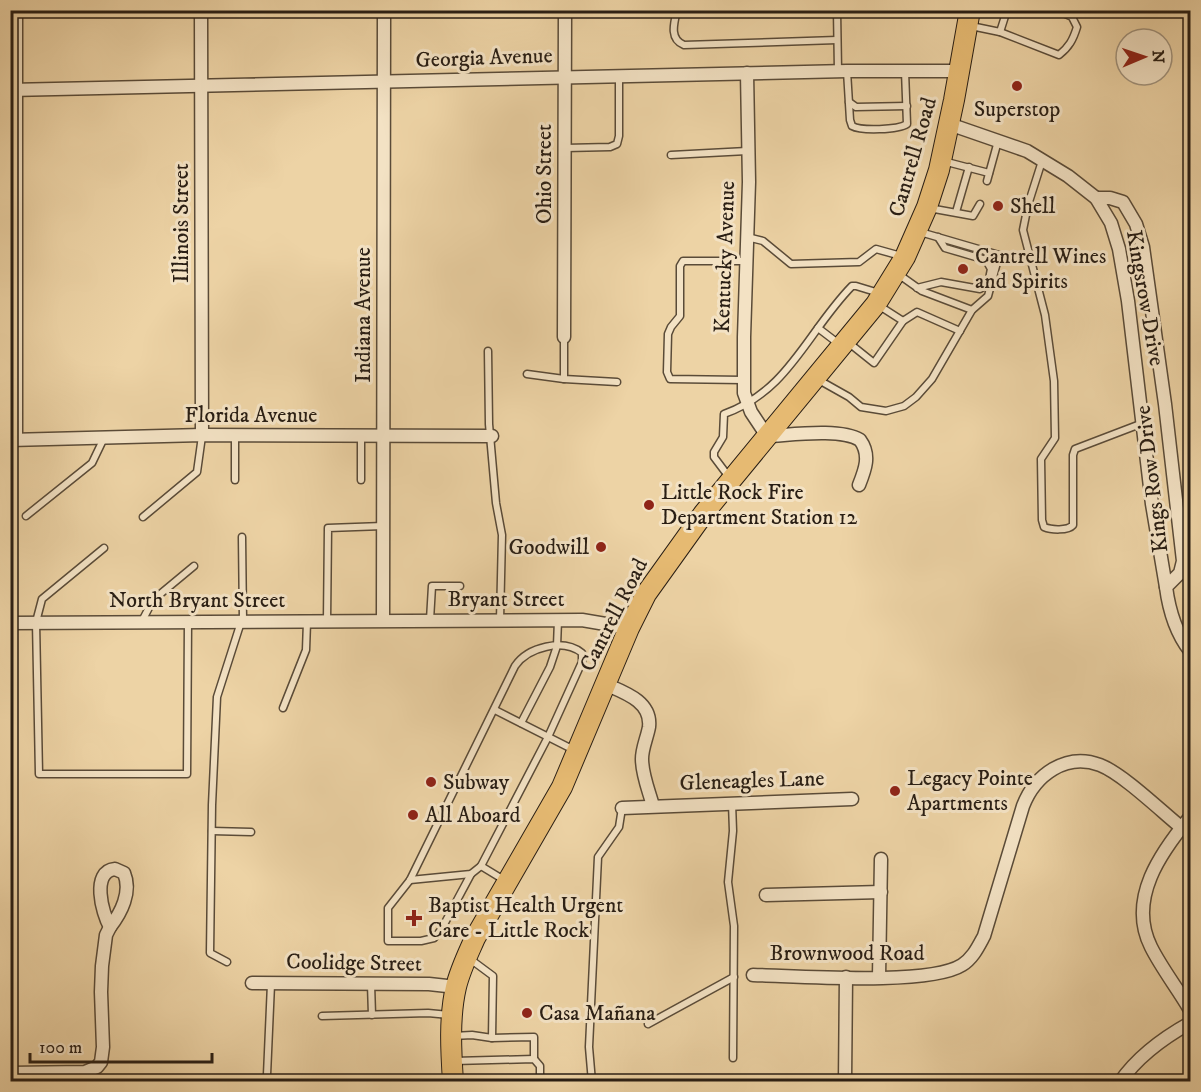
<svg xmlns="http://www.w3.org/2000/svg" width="1201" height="1092" font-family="'IM FELL DW Pica',serif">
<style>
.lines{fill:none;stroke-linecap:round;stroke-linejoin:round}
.lane-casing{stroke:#5a4b38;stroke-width:9}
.street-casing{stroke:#5a4b38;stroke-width:15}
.primary-casing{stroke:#291e14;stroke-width:22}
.lane{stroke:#f3e2c4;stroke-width:6}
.street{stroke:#f3e2c4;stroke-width:12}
.primary{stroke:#e6ba72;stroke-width:20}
.poi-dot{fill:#8f2418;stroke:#f3e2c4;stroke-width:2}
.labels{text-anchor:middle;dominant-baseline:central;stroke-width:6;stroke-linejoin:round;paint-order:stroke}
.street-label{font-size:22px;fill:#291e14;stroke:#f3e2c4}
.poi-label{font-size:22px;fill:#291e14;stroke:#f3e2c4;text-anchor:start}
</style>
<rect width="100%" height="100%" fill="#edd3a5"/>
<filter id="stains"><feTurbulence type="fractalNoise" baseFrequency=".00333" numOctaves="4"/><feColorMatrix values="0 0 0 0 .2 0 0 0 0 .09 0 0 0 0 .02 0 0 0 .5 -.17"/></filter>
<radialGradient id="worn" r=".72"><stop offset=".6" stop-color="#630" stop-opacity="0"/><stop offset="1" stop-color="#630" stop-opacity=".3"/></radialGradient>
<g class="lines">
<g class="lane-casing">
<g id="lane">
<path d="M677,10C674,23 669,39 684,45L837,40"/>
<path d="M837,10L838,71"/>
<path d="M971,26L1000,32L1059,55C1069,47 1073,40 1077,27L1072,17L1056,10"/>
<path d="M1000,32L1007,10"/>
<path d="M847,71L850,120L852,126C861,131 898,130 907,124L905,71"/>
<path d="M849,102L856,107L907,106"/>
<path d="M565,148L610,147L617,144L619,136V76"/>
<path d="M671,155L747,151"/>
<path d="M943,161L989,173"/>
<path d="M1042,161L1028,205L1023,230L1045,315L1054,381L1055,438L1041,459L1042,520L1044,527C1051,530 1068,531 1073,525V455L1075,449L1143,423"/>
<path d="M987,181L998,141"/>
<path d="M929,208L973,216L980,204"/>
<path d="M956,212L969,167"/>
<path d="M747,237L763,241L791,264L859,262L876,249L901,256"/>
<path d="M898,274L922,291L972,310"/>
<path d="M917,288L941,282L980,289L988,284L991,269L986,260L945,248L938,237"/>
<path d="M903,321L917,312L960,331"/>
<path d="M818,328L839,344"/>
<path d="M849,343L874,363L903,321L878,305"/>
<path d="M488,351L489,424L496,503L502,535L500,620"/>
<path d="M527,374L564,379L617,382"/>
<path d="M564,379V337"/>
<path d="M817,379L849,397L861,407L886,411L904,406L916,397L932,379L972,310L988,296L999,255L920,232"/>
<path d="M743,380L670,379L667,372L668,334L671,327L680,316V266L683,261H746"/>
<path d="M235,436V480"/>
<path d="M361,436V480"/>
<path d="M729,477L714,457V452L723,437L724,414C789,391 807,332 852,286H856L879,293"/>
<path d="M26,516L92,463L104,438"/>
<path d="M143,517L197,472L202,436"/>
<path d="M242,537L243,621"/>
<path d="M104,548L42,599L36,622L39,774H187L188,622"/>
<path d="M430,620L432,586H460"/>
<path d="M142,621L153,600L194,566"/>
<path d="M327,621L328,528L383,526"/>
<path d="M283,708L306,650L307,622"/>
<path d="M495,710L574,750"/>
<path d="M521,723L550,667L557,646L558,620"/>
<path d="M732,803L733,831L728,882L734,926L733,1058"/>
<path d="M212,831L251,832"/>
<path d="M471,874L441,930L434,938L421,941H388V908L410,880L515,666C528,647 563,638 582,653V662L548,737L481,866"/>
<path d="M410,880L471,874L481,866L504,880"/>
<path d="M470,959L493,976L492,1038"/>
<path d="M227,962L210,953L212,805L217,697L241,622"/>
<path d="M371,984L372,1015"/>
<path d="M322,1016L428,1013L449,1015"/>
<path d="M648,1024L734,977"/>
<path d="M453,1036L472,1035L492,1038L534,1037V1059"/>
<path d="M454,1061L534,1059L540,1066V1082"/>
<path d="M267,1075L271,984"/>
<path d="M592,1082L589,1047L598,857L619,827L622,808"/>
</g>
</g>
<g class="street-casing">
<g id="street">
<path d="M201,10L202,435"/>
<path d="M747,73L749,182L744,337V393L751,412L767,436C791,435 840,428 860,440C871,455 865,470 859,485"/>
<path d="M10,90L847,71H960"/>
<path d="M949,124L1027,151L1068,176L1096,198L1111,223L1119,249L1128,301L1152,504L1166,587"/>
<path d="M1096,198H1110L1123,202L1136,224L1143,247L1165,404L1183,561L1180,573L1166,587C1169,610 1176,633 1190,651"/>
<path d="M564,337L565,10"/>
<path d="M10,440L202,435L492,436"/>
<path d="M16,440V10"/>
<path d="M383,620L384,10"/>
<path d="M10,623L582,620L629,628"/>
<path d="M605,684C623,692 652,701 649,727C647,738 642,748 642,759C642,775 649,791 653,806"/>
<path d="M622,808L852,799"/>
<path d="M1190,817C1161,852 1127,899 1151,947C1162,969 1178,989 1190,1010"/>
<path d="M115,869L124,873C132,892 121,913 110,927C102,913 91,871 115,869Z"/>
<path d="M766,895L881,892"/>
<path d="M753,975C797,976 929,986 962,965C973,958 978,947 984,936L1023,806C1035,775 1066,752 1100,765C1123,774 1161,811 1182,828"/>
<path d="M879,977L881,859"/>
<path d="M252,983L429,984L456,987"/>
<path d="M10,1073L85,1072L97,1067L101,1062L103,1047L101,992L102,966L106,935L110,927"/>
<path d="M845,1082L846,977"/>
<path d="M1120,1082C1138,1056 1163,1038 1190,1023"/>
</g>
</g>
<g class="primary-casing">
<path id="primary" d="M453,1082C451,1051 449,1017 456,987C460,970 468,954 475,938L562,787L629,628L646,594L704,513L876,304L905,257L927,207L939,170L954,100L970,10"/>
</g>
<use href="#lane" class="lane"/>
<use href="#street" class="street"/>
<use href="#primary" class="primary"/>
</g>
<g class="poi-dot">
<circle cx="1017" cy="86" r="6"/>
<circle cx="998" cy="206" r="6"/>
<circle cx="963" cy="269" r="6"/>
<circle cx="649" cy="505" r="6"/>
<circle cx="601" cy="547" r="6"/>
<circle cx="431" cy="782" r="6"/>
<circle cx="895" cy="791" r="6"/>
<circle cx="413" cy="815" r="6"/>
<path d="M411 909h6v6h6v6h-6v6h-6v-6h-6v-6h6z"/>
<circle cx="527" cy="1013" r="6"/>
</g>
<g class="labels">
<g class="street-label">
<text transform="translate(484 58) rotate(-2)">Georgia Avenue</text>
<text transform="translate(913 157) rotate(-74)">Cantrell Road</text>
<text transform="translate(544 174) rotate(-90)">Ohio Street</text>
<text transform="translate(181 223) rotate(-90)">Illinois Street</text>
<text transform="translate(725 257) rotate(-88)">Kentucky Avenue</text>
<text transform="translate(1145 298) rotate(80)">Kingsrow Drive</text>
<text transform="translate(363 315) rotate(-90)">Indiana Avenue</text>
<text x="251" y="415">Florida Avenue</text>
<text transform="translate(1152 479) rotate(-97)">Kings Row Drive</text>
<text x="506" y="599">Bryant Street</text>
<text x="197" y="600">North Bryant Street</text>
<text transform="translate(614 615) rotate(-63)">Cantrell Road</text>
<text transform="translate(752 781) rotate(-2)">Gleneagles Lane</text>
<text x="847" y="953">Brownwood Road</text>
<text transform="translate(354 963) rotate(1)">Coolidge Street</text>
</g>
<g class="poi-label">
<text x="1017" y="109" text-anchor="middle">Superstop</text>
<text x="1010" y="206">Shell</text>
<text x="975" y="256">Cantrell Wines<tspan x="975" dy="25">and Spirits</tspan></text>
<text x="661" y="492">Little Rock Fire<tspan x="661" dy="25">Department Station 12</tspan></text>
<text x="589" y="547" text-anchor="end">Goodwill</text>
<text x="907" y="778">Legacy Pointe<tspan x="907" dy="25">Apartments</tspan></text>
<text x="443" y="782">Subway</text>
<text x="425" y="815">All Aboard</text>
<text x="428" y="905">Baptist Health Urgent<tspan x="428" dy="25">Care - Little Rock</tspan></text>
<text x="539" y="1013">Casa Mañana</text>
</g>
</g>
<rect width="1201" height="1092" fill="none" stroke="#edd3a5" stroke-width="36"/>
<rect x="12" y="12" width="1177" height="1068" fill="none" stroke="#291e14" stroke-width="3"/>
<rect x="18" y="18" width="1165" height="1056" fill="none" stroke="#291e14" stroke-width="1.5"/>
<g transform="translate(1144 57) rotate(88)"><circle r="28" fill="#f3e2c4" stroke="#a2947e" stroke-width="1.5"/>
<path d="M0-4.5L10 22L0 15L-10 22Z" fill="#8f2418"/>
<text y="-9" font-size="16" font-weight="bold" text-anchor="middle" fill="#291e14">N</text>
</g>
<path d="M30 1053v9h182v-9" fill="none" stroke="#291e14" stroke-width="3"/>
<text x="39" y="1053" font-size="18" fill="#291e14" stroke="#f3e2c4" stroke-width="4.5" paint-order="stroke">100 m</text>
<rect width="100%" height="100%" filter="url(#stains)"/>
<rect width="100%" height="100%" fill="url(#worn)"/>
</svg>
